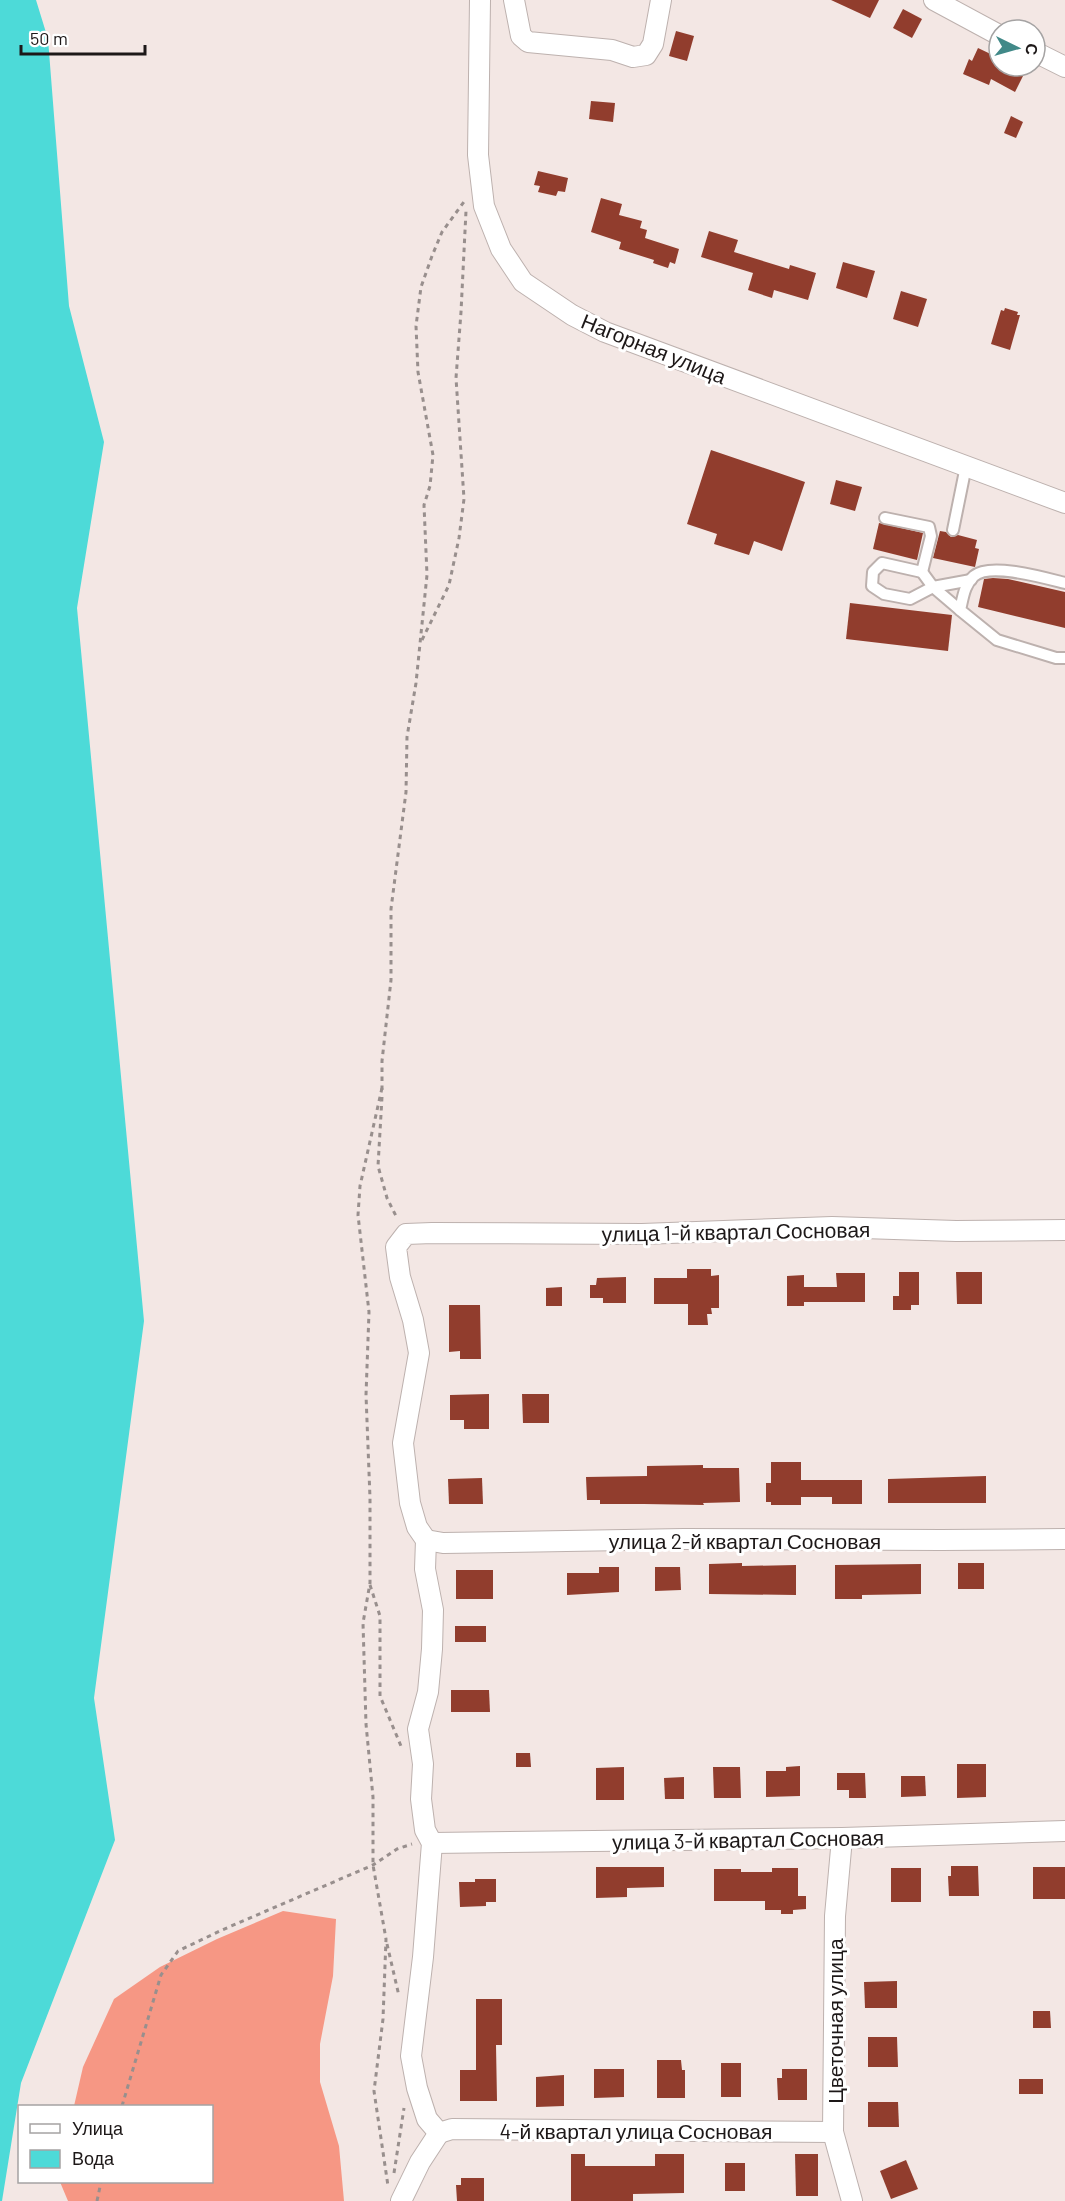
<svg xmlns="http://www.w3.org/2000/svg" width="1065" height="2201" font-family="Barlow,sans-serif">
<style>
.forest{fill:#f69784}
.water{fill:#4ddad8}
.building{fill:#913d2d}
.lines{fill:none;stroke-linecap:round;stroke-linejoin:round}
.lane-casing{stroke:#bdb1ae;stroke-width:14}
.street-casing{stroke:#bdb1ae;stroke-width:22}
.path{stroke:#988f8d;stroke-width:3;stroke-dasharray:4.5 4.5;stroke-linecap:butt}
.lane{stroke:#fff;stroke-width:10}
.street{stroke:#fff;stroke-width:20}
.labels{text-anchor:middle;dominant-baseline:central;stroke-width:6;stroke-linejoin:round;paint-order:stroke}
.street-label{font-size:21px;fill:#1d1818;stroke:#fff}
</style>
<rect width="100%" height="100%" fill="#f3e7e4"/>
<path class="forest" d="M283,1911L336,1919L333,1976L320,2044V2082L339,2146L344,2201H68L60,2182H212V2106H74L83,2067L114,1999L160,1967L217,1939Z"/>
<path class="water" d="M0,0H36L48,39L69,306L104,442L77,608L144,1321L94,1698L115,1840L21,2083L2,2201H0Z"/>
<g class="building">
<path d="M831,0H879L870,18Z"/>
<path d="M903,9L922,19L912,38L893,28Z"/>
<path d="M676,31L694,36L687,61L669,56Z"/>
<path d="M978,48L999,58V66H1028L1015,92L991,79L989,85L963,74L969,59L972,61Z"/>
<path d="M591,101L615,103L613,122L589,119Z"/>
<path d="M1011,116L1023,122L1016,138L1004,133Z"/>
<path d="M538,171L568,178L565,192L558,191L556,196L538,192L540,186L534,185Z"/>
<path d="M601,198L622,204L619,215L642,221L640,228L647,230L645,238L679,249L675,264L670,262L668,268L653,263L654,260L619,249L621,242L591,232Z"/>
<path d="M709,231L738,240L734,252L789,269L790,265L816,273L808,300L774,290L772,298L748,290L753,273L701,257Z"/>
<path d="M843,262L875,271L867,298L836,288Z"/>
<path d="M901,291L927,299L918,327L893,319Z"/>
<path d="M1005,308L1018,312L1017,315H1020L1010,350L991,344L1001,310L1004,311Z"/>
<path d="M711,450L805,482L782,551L754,541L749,555L714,544L717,534L687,524Z"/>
<path d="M836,480L862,487L855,511L830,504Z"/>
<path d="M879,523L923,533L917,560L873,549Z"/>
<path d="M940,531L946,532L951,537L958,535L977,540L975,548L979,549L975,567L933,558Z"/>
<path d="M993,578L1008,579L1065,592V628L978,607L984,579Z"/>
<path d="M850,603L952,615L948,651L846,639Z"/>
<path d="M687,1269H711V1276L719,1275V1308H711L712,1314H707L708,1325H688V1304H654V1278H687Z"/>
<path d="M899,1272H919V1305H911V1310H893V1296H899Z"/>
<path d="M956,1272H982V1304H957Z"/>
<path d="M836,1273H865V1302H804V1306H787V1276L804,1275V1287H837Z"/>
<path d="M626,1277V1303H603V1298H590V1285H596L597,1278Z"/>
<path d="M562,1287V1306H546V1288Z"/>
<path d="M449,1305H480L481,1359H460V1351L449,1352Z"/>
<path d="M489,1394V1429H464V1420H450V1395Z"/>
<path d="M522,1394H549V1423H523Z"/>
<path d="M771,1462H801V1480H862V1504H832V1497H801V1505H771V1502H766V1483H771Z"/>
<path d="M703,1465V1468H739L740,1502L703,1503L704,1505L644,1504H600V1500H587L586,1477L647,1476V1466Z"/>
<path d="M986,1476V1503H888V1479Z"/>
<path d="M482,1478L483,1504H449L448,1479Z"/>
<path d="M742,1563V1566L796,1565V1595L709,1594V1564Z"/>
<rect x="958" y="1563" width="26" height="26"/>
<path d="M921,1564V1594L862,1595V1599H835V1565Z"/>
<path d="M599,1567H619V1592L567,1595V1573H599Z"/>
<path d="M655,1567H680L681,1590L655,1591Z"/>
<rect x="456" y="1570" width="37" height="29"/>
<rect x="455" y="1626" width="31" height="16"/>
<path d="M451,1690H489L490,1712H451Z"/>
<path d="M516,1753H530L531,1767H516Z"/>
<path d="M957,1764H986V1797L957,1798Z"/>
<path d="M800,1766V1796L766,1797V1771H786V1767Z"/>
<path d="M624,1767V1800H596V1768Z"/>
<path d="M713,1767H740L741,1798H714Z"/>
<path d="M837,1773H865L866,1798H849V1790H837Z"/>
<path d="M901,1776H925L926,1796L901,1797Z"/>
<path d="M684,1777V1799H665L664,1778Z"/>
<path d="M951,1866H978L979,1896H949L948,1876H951Z"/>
<path d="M596,1867H664V1887L627,1888V1897L596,1898Z"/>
<rect x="1033" y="1867" width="32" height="32"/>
<path d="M772,1868H798V1896H806V1909L793,1910V1914H781V1910H765V1901H714V1869H741V1872H772Z"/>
<rect x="891" y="1868" width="30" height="34"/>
<path d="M475,1879H496V1902H486V1906L460,1907L459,1882H475Z"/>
<path d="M897,1981V2008H865L864,1982Z"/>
<path d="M476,1999H502V2045H496L497,2101H460V2070H476Z"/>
<path d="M1033,2011H1050L1051,2028H1033Z"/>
<path d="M868,2037H897L898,2067H868Z"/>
<path d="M657,2060H681L682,2070H685V2098H657Z"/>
<rect x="721" y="2063" width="20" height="34"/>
<path d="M594,2069H624V2097L594,2098Z"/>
<path d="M782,2069H807V2100H778L777,2078H782Z"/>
<path d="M564,2075V2106L536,2107V2077Z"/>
<rect x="1019" y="2079" width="24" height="15"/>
<path d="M868,2102H898L899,2127H868Z"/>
<path d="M571,2154H585V2166H655V2154H684V2193L633,2194V2201H571Z"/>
<path d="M795,2154H818V2196H796Z"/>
<path d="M906,2160L918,2189L891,2199L880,2171Z"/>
<rect x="725" y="2163" width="20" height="28"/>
<path d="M461,2178H484V2201H457L456,2185H461Z"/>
</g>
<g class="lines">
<g class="lane-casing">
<g id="lane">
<path d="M885,518L929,527L931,536L922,572L882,563L873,572L872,586L884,594L910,599L933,587L971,580"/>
<path d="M953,530L966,466"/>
<path d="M922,572L933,587L960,610"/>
<path d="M1065,583C1045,578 990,562 974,576C964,585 963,598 960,610L997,640L1056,658H1065"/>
</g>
</g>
<g class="street-casing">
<g id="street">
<path d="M480,0L478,155L484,206L501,249L523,282L572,315L605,332L1065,503"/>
<path d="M514,0L521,36L528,42L612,50L633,57L646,55L653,44L661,0"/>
<path d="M934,0L999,35"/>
<path d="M1035,52L1065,67"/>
<path d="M426,1540L443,1543L684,1539L941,1540L1065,1539"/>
<path d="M842,1838L835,1916L833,2132L852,2201"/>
<path d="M432,1843L842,1838L1065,1831"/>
<path d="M439,2133L427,2119L417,2088L411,2056L423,1957L432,1843L425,1830L421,1799L423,1764L418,1729L428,1692L432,1649L433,1610L425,1569L426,1540L417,1527L410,1503L403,1443L419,1353L413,1320L400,1277L396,1247L406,1234L432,1233L642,1234L832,1227L956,1231L1065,1230"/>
<path d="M439,2133L452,2129L833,2132"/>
<path d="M401,2201L420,2162L439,2133"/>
</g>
</g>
<g class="path">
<path d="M422,640L449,585L459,538L464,499L456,378L461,312L466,211"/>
<path d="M382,1088L360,1186L358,1215L369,1312L366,1395L370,1498V1583L363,1623L366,1724L373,1797V1865L386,1939L383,2019L374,2091L388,2186"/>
<path d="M382,1090V1061L391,980V909L406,792L407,737L416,683L422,624L427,575L424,505L430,486L433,455L418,372L416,326L421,287L432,256L442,232L466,199"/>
<path d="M382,1097L378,1166L387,1198L397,1218"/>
<path d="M370,1585L380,1616V1696L401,1746"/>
<path d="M387,1944L399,1996"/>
<path d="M122,2106L161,1975L178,1951L222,1930L373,1865L397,1849L412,1844"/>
<path d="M394,2173L404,2108"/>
<path d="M97,2201L101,2182"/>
</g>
<use href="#lane" class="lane"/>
<use href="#street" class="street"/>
</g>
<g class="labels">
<g class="street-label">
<text transform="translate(654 348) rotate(22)">Нагорная улица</text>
<text transform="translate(736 1231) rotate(-1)">улица 1-й квартал Сосновая</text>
<text x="745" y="1540">улица 2-й квартал Сосновая</text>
<text transform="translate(748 1839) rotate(-1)">улица 3-й квартал Сосновая</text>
<text transform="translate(834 2021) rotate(-90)">Цветочная улица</text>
<text x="636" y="2130">4-й квартал улица Сосновая</text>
</g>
</g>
<rect x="18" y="2105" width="195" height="78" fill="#ffffff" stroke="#a5a3a3" stroke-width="1.5"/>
<rect x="30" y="2124" width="30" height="9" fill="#ffffff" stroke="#a5a3a3" stroke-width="1.5"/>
<text x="72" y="2135" font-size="18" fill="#1d1818">Улица</text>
<rect x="30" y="2150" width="30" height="18" fill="#4ddad8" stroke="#a5a3a3" stroke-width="1.5"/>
<text x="72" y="2165" font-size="18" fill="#1d1818">Вода</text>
<g transform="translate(1017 48) rotate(95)"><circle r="28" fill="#ffffff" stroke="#a5a3a3" stroke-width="1.5"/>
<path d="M0-4.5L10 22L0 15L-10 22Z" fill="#418988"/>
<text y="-9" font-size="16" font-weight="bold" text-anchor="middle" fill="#1d1818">С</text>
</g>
<path d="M21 45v9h124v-9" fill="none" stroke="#1d1818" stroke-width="3"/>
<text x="30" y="45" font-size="18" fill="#1d1818" stroke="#ffffff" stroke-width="4.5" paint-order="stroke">50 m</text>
</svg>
